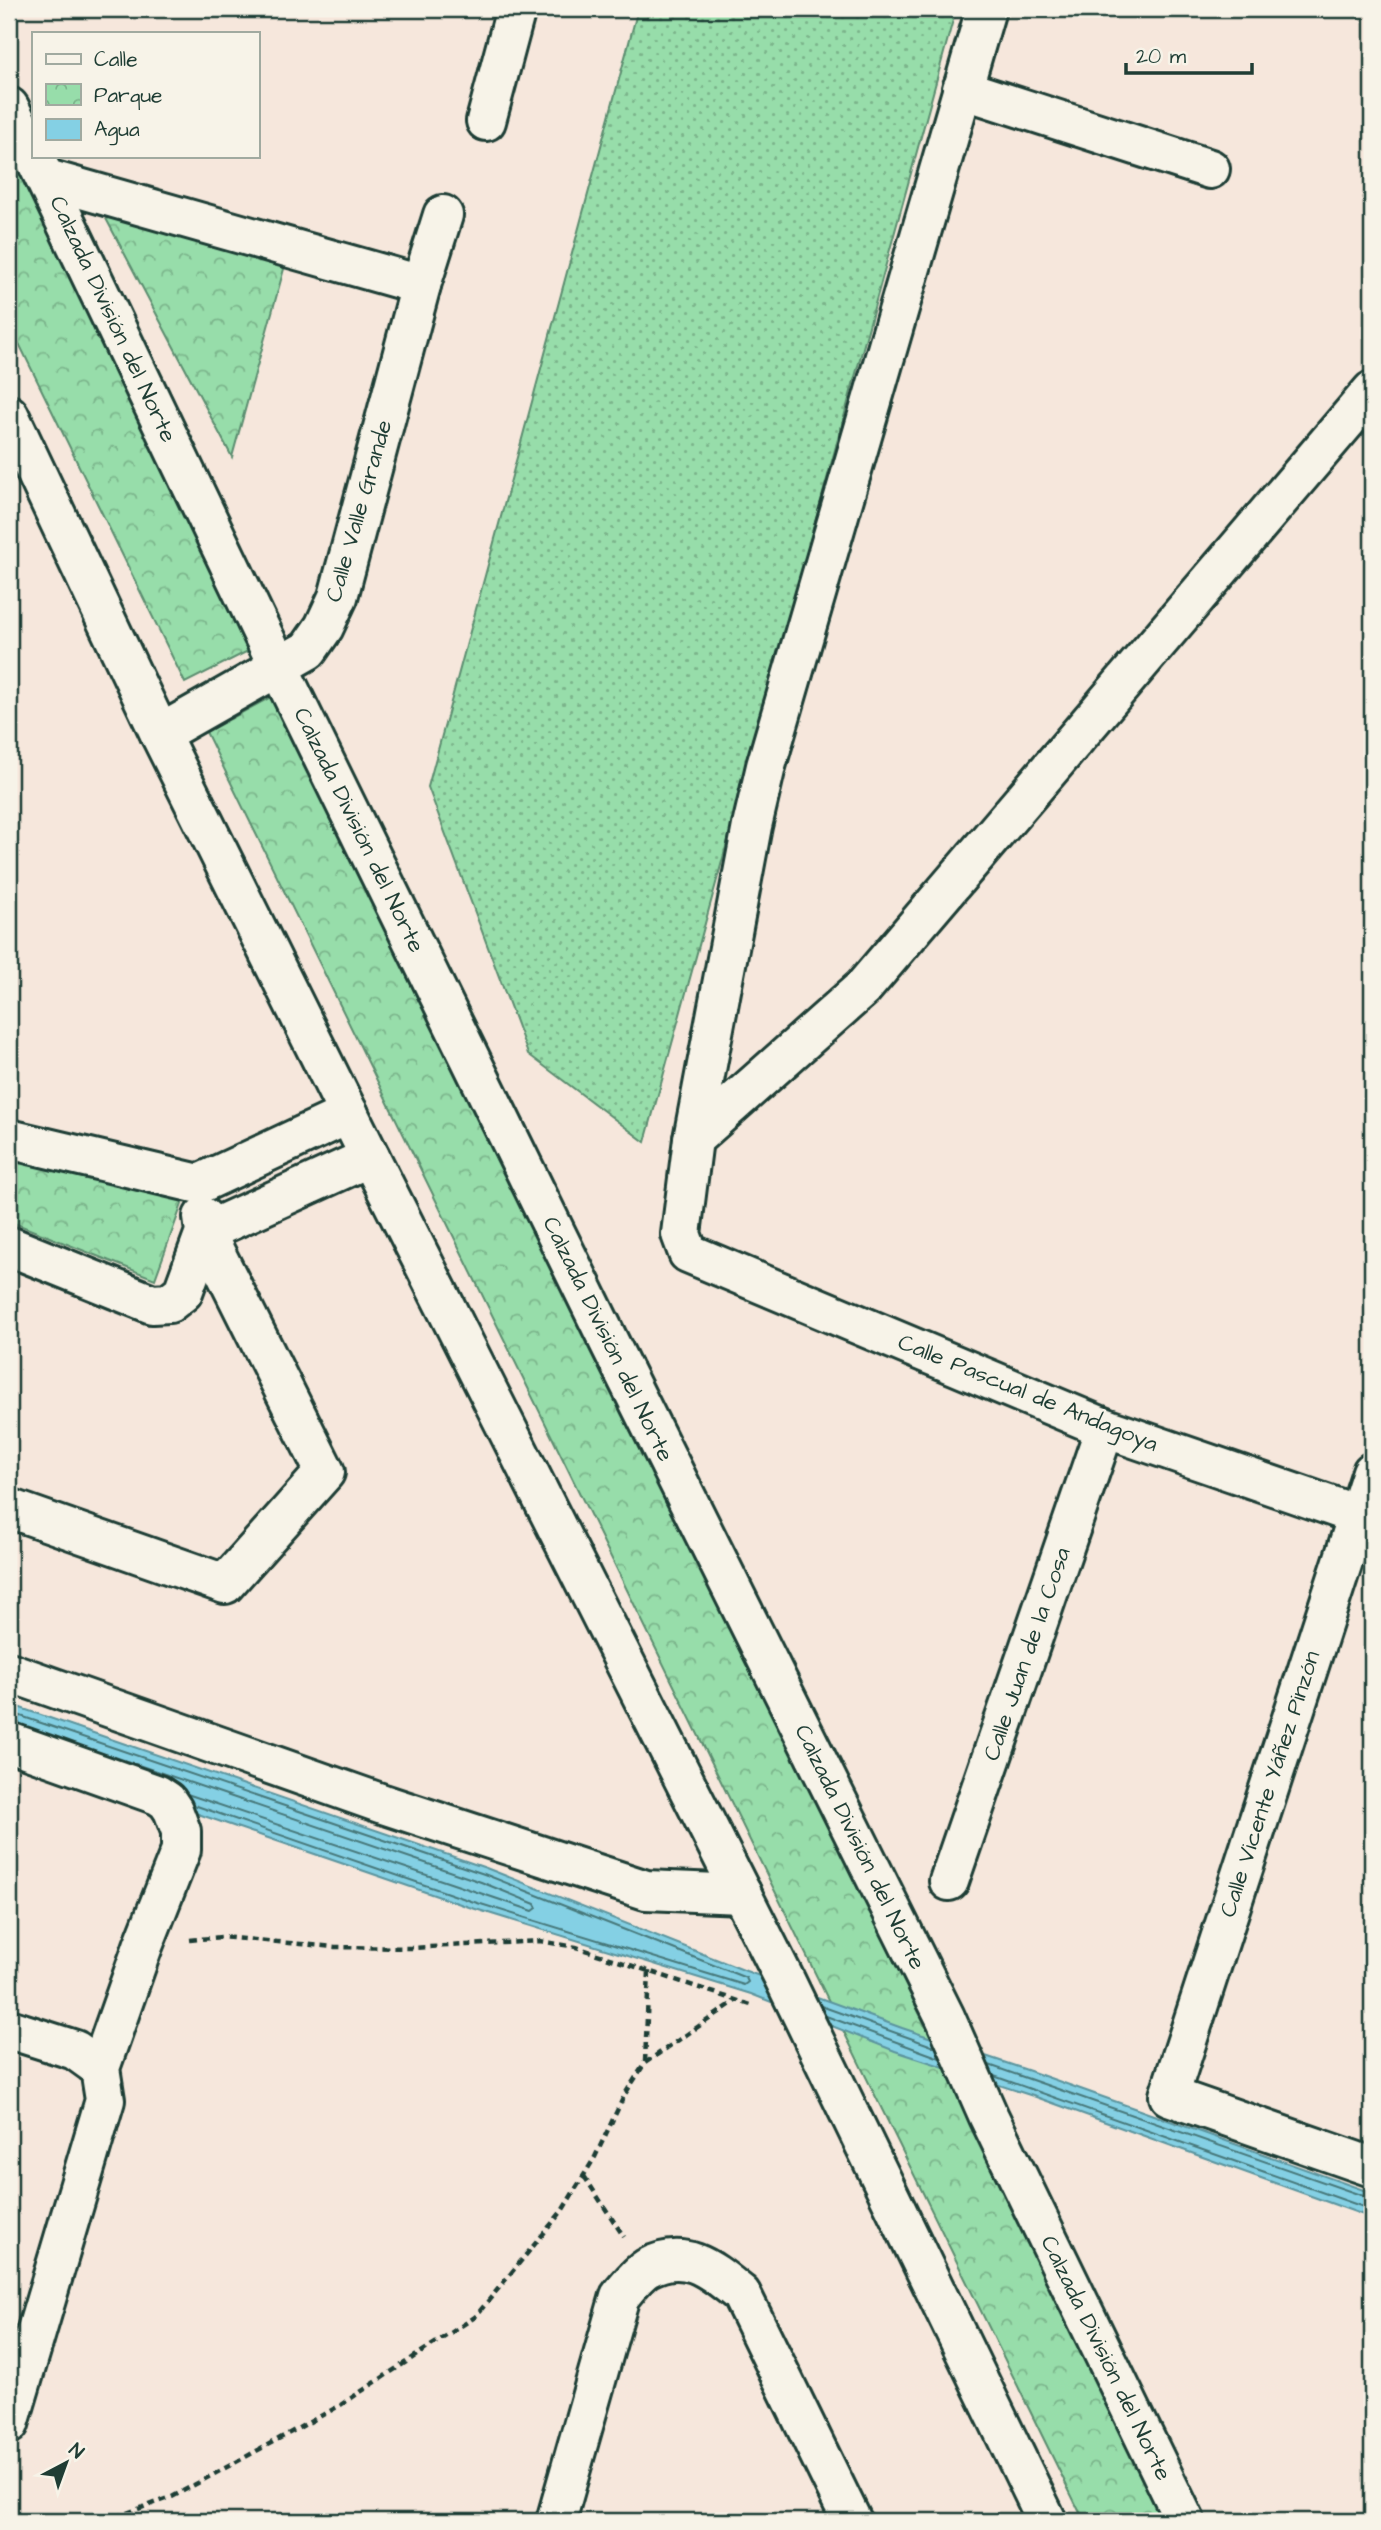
<svg xmlns="http://www.w3.org/2000/svg" width="1381" height="2530" font-family="'Architects Daughter',sans-serif">
<style>
.grass{fill:url(#grass-dots);stroke:#5b8d6f;stroke-width:2}
.park{fill:url(#park-crowns);stroke:#5b8d6f;stroke-width:2}
.water{fill:#84d0e4;stroke:#5c959e;stroke-width:2}
.lines{fill:none;stroke-linecap:round;stroke-linejoin:round}
.shore{stroke:#47787a;stroke-width:2}
.minor-casing{stroke:#1f3d34;stroke-width:44}
.path{stroke:#1f3d34;stroke-width:4.5;stroke-dasharray:7 5;stroke-linecap:butt}
.minor{stroke:#f7f3e8;stroke-width:38}
.labels{text-anchor:middle;dominant-baseline:central;stroke-width:5;stroke-linejoin:round;paint-order:stroke}
.street-label{font-size:23px;fill:#1f3d34;stroke:#f7f3e8}
</style>
<defs>
<pattern id="grass-dots" width="8" height="8" patternUnits="userSpaceOnUse" patternTransform="scale(1.75)"><rect width="8" height="8" fill="#97ddaa"/><path d="M2 2h.1M6 6h.1" fill="none" stroke="#7bb48b" stroke-width="1.8" stroke-linecap="round"/></pattern>
<pattern id="park-crowns" width="20" height="18" patternUnits="userSpaceOnUse" patternTransform="scale(1.75)"><rect width="20" height="18" fill="#97ddaa"/><path d="M2 6a3 3 0 1 1 6 0M12 15a3 3 0 1 1 6 0" fill="none" stroke="#7bb48b"/></pattern>
</defs>
<rect width="100%" height="100%" fill="#f6e7dc"/>
<filter id="ink" filterUnits="userSpaceOnUse"><feTurbulence type="fractalNoise" baseFrequency=".0143" numOctaves="2"/><feDisplacementMap in="SourceGraphic" scale="14" xChannelSelector="R" yChannelSelector="G"/><feConvolveMatrix kernelMatrix="1 2 1 2 8 2 1 2 1" color-interpolation-filters="sRGB"/></filter>
<g filter="url(#ink)">
<path class="grass" d="M638,9H956L645,1142L528,1054L428,787Z"/>
<g class="park">
<path d="M9,138L254,648L185,683L9,323Z"/>
<path d="M102,211L287,258L232,457Z"/>
<path d="M280,692L1165,2521H1084L206,732Z"/>
<path d="M9,1152L186,1193L155,1279L9,1221Z"/>
</g>
<path class="water" d="M9,1704L486,1868L746,1971L902,2028L1030,2071L1372,2193V2218L1036,2097L895,2051L751,1994L469,1907L9,1749Z"/>
<g class="lines">
<g class="shore">
<path d="M9,1712L484,1874L746,1978L748,1982L744,1985L471,1901L194,1805"/>
<path d="M109,1755L481,1882L535,1904L537,1908L533,1911L187,1794"/>
<path d="M821,2006L935,2047"/>
<path d="M826,2016L940,2058"/>
<path d="M989,2065L1372,2199"/>
<path d="M994,2076L1372,2210"/>
</g>
<g class="minor-casing">
<g id="minor">
<path d="M986,9L766,766L752,826L693,1139L681,1234L688,1253L1105,1428L1372,1520"/>
<path d="M962,89L1210,169"/>
<path d="M9,107L33,153"/>
<path d="M486,121L516,9"/>
<path d="M34,156L279,668L610,1344L945,2017L989,2117L1185,2521"/>
<path d="M47,179L421,285"/>
<path d="M9,415L160,734L370,1157L784,1978L1047,2521"/>
<path d="M160,734L308,650L324,627L338,597L421,285L443,215"/>
<path d="M9,1139L199,1184L349,1114"/>
<path d="M693,1139L863,988L1372,391"/>
<path d="M9,1246L152,1304L169,1303L183,1292L205,1232L203,1217"/>
<path d="M1372,1472L1169,2096L1372,2167"/>
<path d="M9,1508L225,1584L325,1472L205,1232L370,1157"/>
<path d="M9,1672L383,1804L646,1890L742,1894"/>
<path d="M9,1742L158,1795L167,1801L173,1810L181,1831V1850L143,1946L100,2068L105,2100L9,2424"/>
<path d="M949,1881L1105,1428"/>
<path d="M9,2029L75,2050L100,2068"/>
<path d="M556,2521L620,2296C628,2287 637,2274 647,2268C686,2247 711,2270 741,2294L852,2521"/>
</g>
</g>
<g class="path">
<path d="M190,1940L221,1937L335,1947L411,1948L540,1941L576,1947L751,2005"/>
<path d="M645,2062L649,1971"/>
<path d="M584,2176L624,2237"/>
<path d="M104,2521L172,2497L339,2406L475,2317L562,2211L595,2157L625,2094L645,2063L737,2000"/>
</g>
<use href="#minor" class="minor"/>
</g>
</g>
<g class="labels">
<g class="street-label">
<text transform="translate(113 319) rotate(65)">Calzada División del Norte</text>
<text transform="translate(359 511) rotate(-74)">Calle Valle Grande</text>
<text transform="translate(359 830) rotate(64)">Calzada División del Norte</text>
<text transform="translate(608 1339) rotate(64)">Calzada División del Norte</text>
<text transform="translate(1028 1393) rotate(22)">Calle Pascual de Andagoya</text>
<text transform="translate(1027 1654) rotate(-71)">Calle Juan de la Cosa</text>
<text transform="translate(1270 1784) rotate(-72)">Calle Vicente Yáñez Pinzón</text>
<text transform="translate(860 1847) rotate(64)">Calzada División del Norte</text>
<text transform="translate(1106 2358) rotate(64)">Calzada División del Norte</text>
</g>
</g>
<rect width="1381" height="2530" fill="none" stroke="#f7f3e8" stroke-width="35"/>
<rect x="18" y="18" width="1346" height="2495" fill="none" stroke="#1f3d34" stroke-width="2.5" filter="url(#ink)"/>
<rect x="32" y="32" width="228" height="126" fill="#f7f3e8" stroke="#a1aaa0" stroke-width="2"/>
<rect x="46" y="54" width="35" height="10" fill="#f7f3e8" stroke="#a1aaa0" stroke-width="2"/>
<text x="94" y="66" font-size="21" fill="#1f3d34">Calle</text>
<rect x="46" y="84" width="35" height="21" fill="url(#park-crowns)" stroke="#a1aaa0" stroke-width="2"/>
<text x="94" y="102" font-size="21" fill="#1f3d34">Parque</text>
<rect x="46" y="119" width="35" height="21" fill="#84d0e4" stroke="#a1aaa0" stroke-width="2"/>
<text x="94" y="136" font-size="21" fill="#1f3d34">Agua</text>
<g transform="translate(66 2463) rotate(41)" stroke="#f7f3e8" stroke-width="5" paint-order="stroke">
<path d="M0-5L12 26L0 18L-12 26Z" fill="#1f3d34"/>
<text y="-10" font-size="19" font-weight="bold" text-anchor="middle" fill="#1f3d34">N</text>
</g>
<path d="M1126 63v10h126v-10" fill="none" stroke="#1f3d34" stroke-width="3.5"/>
<text x="1136" y="63" font-size="21" fill="#1f3d34" stroke="#f7f3e8" stroke-width="5" paint-order="stroke">20 m</text>
</svg>
